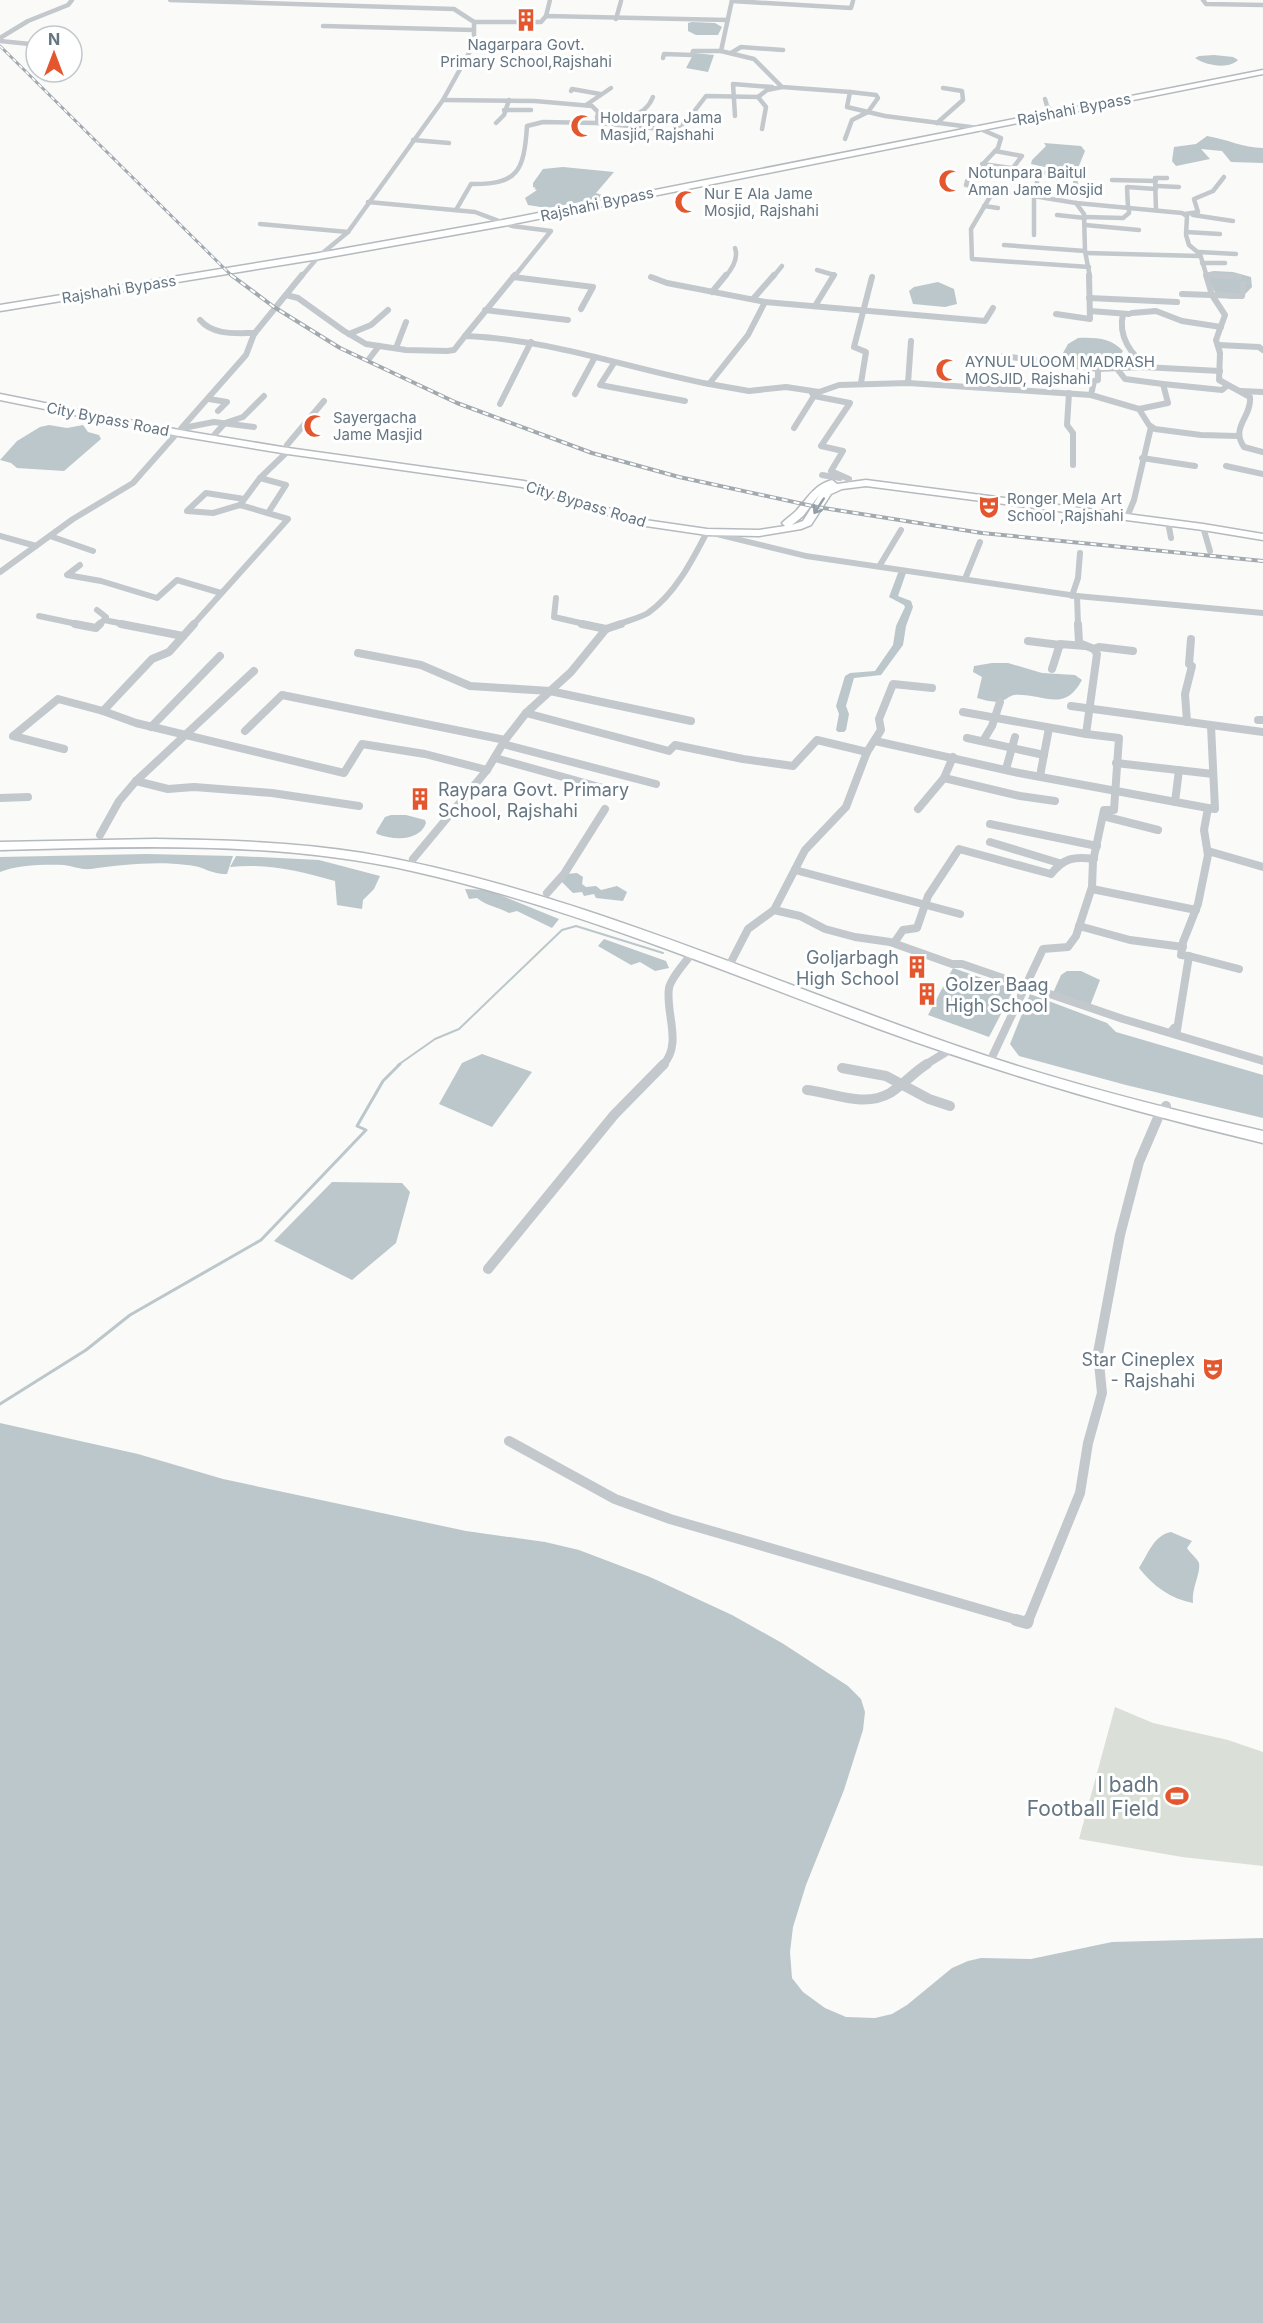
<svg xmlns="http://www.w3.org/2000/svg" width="1263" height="2323" font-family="Inter,sans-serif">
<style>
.green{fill:#dadfd7}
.water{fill:#bbc7cb}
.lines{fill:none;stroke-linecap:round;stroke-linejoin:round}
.stream-far1{stroke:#bbc7cb;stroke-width:2}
.stream{stroke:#bbc7cb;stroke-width:3}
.canal{fill:#bbc7cb;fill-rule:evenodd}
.primary-casing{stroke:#b5babe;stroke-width:3}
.trunk-casing{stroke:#b4b9bd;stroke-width:3}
.minor-far4{stroke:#c3c8cc;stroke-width:4.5}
.minor-far3{stroke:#c3c8cc;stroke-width:6}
.minor-far2{stroke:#c3c8cc;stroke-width:8}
.minor-far1{stroke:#c3c8cc;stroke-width:10}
.minor{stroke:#c3c8cc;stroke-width:12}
.tertiary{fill:#c3c8cc;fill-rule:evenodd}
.primary{fill:#fff;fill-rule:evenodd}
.trunk{fill:#fff;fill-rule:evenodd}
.rail-far1-casing{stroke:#a2aab0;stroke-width:3}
.rail-casing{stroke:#a2aab0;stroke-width:4}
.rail-far1{stroke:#fff;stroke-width:1.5;stroke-dasharray:4.5;stroke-linecap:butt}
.rail{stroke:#fff;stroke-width:2;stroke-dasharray:6;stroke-linecap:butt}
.oneway{stroke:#939fa8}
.labels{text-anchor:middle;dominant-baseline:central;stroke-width:6;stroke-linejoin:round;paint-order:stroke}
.far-poi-label{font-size:15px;fill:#657683;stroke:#fff;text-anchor:start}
.far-street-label{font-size:15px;fill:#657683;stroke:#fff}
.poi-label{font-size:18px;fill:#657683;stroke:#fff;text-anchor:start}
.near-poi-label{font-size:21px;fill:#657683;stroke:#fff;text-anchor:end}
</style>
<rect width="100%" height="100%" fill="#fafaf8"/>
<path class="green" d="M1115,1707L1153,1723L1228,1740L1263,1752V1866L1182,1857L1079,1839Z"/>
<g class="water">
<path d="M692,22L715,23L722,27L718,35H696L688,31V23Z"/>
<path d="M694,53L714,55L708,72L686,68Z"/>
<path d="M1214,55L1233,57L1238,60C1228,70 1205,65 1195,58L1199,56Z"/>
<path d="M1207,136C1227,139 1243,148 1263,148V163L1231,162L1222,151L1201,149L1210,159L1176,166L1172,161L1174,147L1196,144Z"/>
<path d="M1044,143L1081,146L1085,151L1078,168L1063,171L1031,164L1032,160L1046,146Z"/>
<path d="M563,167L614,172L596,193L608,197L547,208L528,205L525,198L537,190L534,189L536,188L533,187V183L543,169Z"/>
<path d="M1214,271L1233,272L1251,277L1252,287C1239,301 1238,300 1219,297L1209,284V272Z"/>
<path d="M938,282L954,289L957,304L945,307L913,304L909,291L914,287Z"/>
<path d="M1078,338C1094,337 1112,338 1123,351C1119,357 1116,362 1110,366C1097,372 1067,368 1063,353L1068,344Z"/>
<path d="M83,425L88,432L99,435L101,439L64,471L17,468L11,463L0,460L17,441L40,427L49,425L67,428Z"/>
<path d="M992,663H1008L1042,673L1075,675L1082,680C1064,714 1043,693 1014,695C1009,696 1006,700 1001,701C993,703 985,700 977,698L982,677L973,672L974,666Z"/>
<path d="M391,815H406L425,820L426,823C419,842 393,840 377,834L376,832L385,817Z"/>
<path d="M147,854L233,856L227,874C209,874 204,866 187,865C155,861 122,865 91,869C82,870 72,866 64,865C46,864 16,865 0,872V857Z"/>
<path d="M236,856L319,860L380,876L374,889L363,900L362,909L337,905L335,881C300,871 267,863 230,867Z"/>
<path d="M577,873L583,877L582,884L586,887L596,886L601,890L617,886L627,892L623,901L596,898L594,894L584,896L582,892L573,893L561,881L566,874Z"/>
<path d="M465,889L488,890L559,919L552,928L517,911L509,913C498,907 487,906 477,898L469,899Z"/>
<path d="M604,939L666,961L669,968L655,971L640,962L631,965L598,946Z"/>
<path d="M953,968L1014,989L989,1037L928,1015Z"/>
<path d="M1067,971H1081L1100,980L1090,1006L1053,993L1061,975Z"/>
<path d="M1030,994L1107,1023L1116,1032L1263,1075V1118L1126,1085L1019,1056L1010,1044Z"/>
<path d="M482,1054L532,1072L492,1127L439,1104L462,1063Z"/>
<path d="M332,1182L402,1183L410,1192L396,1243L352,1280L274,1241Z"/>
<path d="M0,1423L138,1454L223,1479L466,1531L545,1542L579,1550L650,1577L732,1615L782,1643L848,1686L861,1699L865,1712L863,1730L844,1790L806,1885L793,1927L790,1952L792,1978L803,1992L825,2008L846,2017L875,2018L892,2014L907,2005L952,1968L968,1961L981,1958L1031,1959L1112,1942L1263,1938V2323H0Z"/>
<path d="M1171,1532L1192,1541L1187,1548C1190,1553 1197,1558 1199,1563C1201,1574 1191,1588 1193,1603C1171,1599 1153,1586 1139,1568C1148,1554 1154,1535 1171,1532Z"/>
</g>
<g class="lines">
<path class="stream-far1" d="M398,1065L435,1039L459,1029L562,930L576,926L663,953"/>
<path class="stream" d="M0,1404L86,1350L130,1315L261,1240L366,1130L357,1126L383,1081L400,1064"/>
<path class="canal" d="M902,570L906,573L898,596L911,601L913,607L906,626L903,645L881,675L854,678L846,706L849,714L846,730L844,732H838L836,730L839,714L836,706L845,676L850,673L875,671L893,645L896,626L905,607L904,605L889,597L898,573Z"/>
<g class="primary-casing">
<path id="primary" d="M0,394L179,430L288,448L524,481L645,520L707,529L759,530L785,526L782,523C786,519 792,515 796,511C808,498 814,485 832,480L837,484L866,480L1203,524L1263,534V540L1203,530L866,486L842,489L831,494L811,525L801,529L759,536L707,535L639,525L522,487L288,454L179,436L0,400ZM820,494L803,521L792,525L803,516Z"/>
</g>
<g class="trunk-casing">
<g id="trunk">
<path d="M1263,70V74L503,226L319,259L0,311V305L319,253L503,220Z"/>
<path d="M155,839C225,840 294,842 363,853C568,888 761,978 957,1046C1057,1081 1160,1107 1263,1131V1143C1133,1112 1005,1075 879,1029C725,972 573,907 412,871C277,841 137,846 0,850V842Z"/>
</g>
</g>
<g class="minor-far4">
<path d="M170,0L454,9L474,22V44L443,100L348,232L319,256L301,277"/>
<path d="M732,0L721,51L754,59L782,87L850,92L847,107L885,116L978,128L1001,138L998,148L967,181L966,185L1076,203L1182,213L1187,216L1186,235L1189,245L1200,254L1207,277"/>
<path d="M1203,0L1206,4L1263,5"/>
<path d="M732,1L851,8L853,1"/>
<path d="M546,16L550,0"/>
<path d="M616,19L621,1"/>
<path d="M474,22H541L546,16L728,20"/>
<path d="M323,26L474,30"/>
<path d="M0,38L28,21L68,5L72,0"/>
<path d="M0,41L30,44L31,50"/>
<path d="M731,53L741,47L783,50"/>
<path d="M663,58L664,54L692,55L693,51H721"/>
<path d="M571,91L572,89L600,94"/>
<path d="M758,97L766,107L762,129"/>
<path d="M1045,99L1047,106L1054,113"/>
<path d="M443,100L535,101L592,106L598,112L597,123L543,122L527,126C524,171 518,185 471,184L456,210"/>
<path d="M586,105L611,88"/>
<path d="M504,110H531"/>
<path d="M693,113L718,118V123"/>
<path d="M735,116L733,84L772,87"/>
<path d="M597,117C619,118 643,121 653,97"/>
<path d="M496,123L504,115L509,100"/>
<path d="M597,123L662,129L665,134L663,138"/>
<path d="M937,123L963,100L962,91L943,88"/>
<path d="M675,128L686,122L706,96L758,97L767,90L782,87"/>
<path d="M845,139L852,120L868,112L878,98L876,95L850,92"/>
<path d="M413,140L449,143"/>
<path d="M995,151L1022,156L1012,169"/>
<path d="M982,164L1074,177L1077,187"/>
<path d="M1112,180L1156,181"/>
<path d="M1157,186L1179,187"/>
<path d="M994,190L971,229L972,259L1089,267"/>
<path d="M1034,195V235"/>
<path d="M1035,196L1037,182"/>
<path d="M368,202L475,212L512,226L551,231L514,277"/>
<path d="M1076,203L1084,214L1085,251L1090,277"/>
<path d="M984,206L998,208"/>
<path d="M1128,208L1127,187L1156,189"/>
<path d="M1156,210L1155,178H1167"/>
<path d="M1185,214L1198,212L1194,199L1213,191L1224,177"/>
<path d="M1057,215L1085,218"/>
<path d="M1193,215L1233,221"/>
<path d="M1085,217L1123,218L1129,213V208"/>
<path d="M260,224L348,232"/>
<path d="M1085,225L1139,230"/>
<path d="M1186,232L1220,234"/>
<path d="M1004,245L1085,251"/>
<path d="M1199,252L1236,254"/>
<path d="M1086,253L1199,256"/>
<path d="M1202,263H1225"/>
<path d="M817,270L834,275L833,277"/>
<path d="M1206,275L1232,277"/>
<path d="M725,277C732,269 739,259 735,248"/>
<path d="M773,277L782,266"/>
</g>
<g class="minor-far3">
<path d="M1206,275L1212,295L1225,315L1216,340L1220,353L1219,380L1250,397C1252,417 1230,427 1244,447L1263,452"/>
<path d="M1207,275L1239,277"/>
<path d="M513,277L593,287L581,309"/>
<path d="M651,277L667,283L765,302"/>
<path d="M712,292L726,275"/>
<path d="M1182,294L1242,296L1243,284"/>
<path d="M286,295L298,298L344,331L366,344L406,350L447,351L454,350L465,336C549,339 627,368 709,384L748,335L765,302L985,321L993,308"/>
<path d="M1089,298L1177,302"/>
<path d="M753,299L774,275"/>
<path d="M815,306L834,275"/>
<path d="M485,310L568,320"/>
<path d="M1090,311L1129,314"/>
<path d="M1132,313L1156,311L1182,321L1221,327"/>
<path d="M1056,314L1090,319L1089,275"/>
<path d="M1123,314C1118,335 1130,356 1149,366"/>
<path d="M200,320C214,336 236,333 255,333"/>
<path d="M349,334L371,325L388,310"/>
<path d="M465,336L515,275"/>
<path d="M1218,345L1259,347L1263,350"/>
<path d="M396,348L406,322"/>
<path d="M1003,356L1098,369L1143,367L1220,371"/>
<path d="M369,359L379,346"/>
<path d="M614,363L600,385L685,401"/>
<path d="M1098,369V380L1094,381L1091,395L1139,409L1149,425L1155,429L1201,435L1237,436"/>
<path d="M1118,370L1125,379L1163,384L1168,403L1139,409"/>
<path d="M861,383L866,352L854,347L872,277"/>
<path d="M908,383L911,341"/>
<path d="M709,384L749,391L786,387L819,392L839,385L908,383L1091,395"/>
<path d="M1163,384L1222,390L1227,386"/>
<path d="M1241,391L1263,392"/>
<path d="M812,393L814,396L850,403L821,446L843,451L831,471L849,479"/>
<path d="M1069,393L1067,425L1073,433V465"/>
<path d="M575,394L595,357"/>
<path d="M209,399L227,402L218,411"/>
<path d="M500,404L531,342"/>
<path d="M183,428L214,422L254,427"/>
<path d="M794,428L814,396"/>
<path d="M215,434L225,423L243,417L264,396"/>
<path d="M287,445L324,401"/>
<path d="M1142,458L1195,466"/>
<path d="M1226,466L1263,474"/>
<path d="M822,475L840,478"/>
<path d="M260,478L286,485L268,513"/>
<path d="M240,505L213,513L187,511L206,493L244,499"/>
<path d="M1127,517L1134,500L1151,427"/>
<path d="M1168,522L1171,538"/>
<path d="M1203,527L1210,551"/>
<path d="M0,536L36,546"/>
<path d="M50,536L93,551"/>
<path d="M80,565L67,575L101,581L157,598L177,580L221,593"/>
<path d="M880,565L901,530"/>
<path d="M0,572L73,519L133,483L246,355L254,334L302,275"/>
<path d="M965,579L980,542"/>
<path d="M1072,596L1078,578L1080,553"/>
<path d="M1077,596L1078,625"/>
<path d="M556,598L554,617L589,625"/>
<path d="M97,610L106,617L104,620L129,625"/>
<path d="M39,616L82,625"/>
<path d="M99,625L104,620"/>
<path d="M193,625L288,519L240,505L260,478L288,451"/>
<path d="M617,625C627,621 639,618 648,613C675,594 692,561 707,532"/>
</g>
<g class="minor-far2">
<path d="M75,624L96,628L100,624"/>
<path d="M121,624L183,636"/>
<path d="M194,624L169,652L152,659L103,711L136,723L344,773L362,744L425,754L487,770"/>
<path d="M582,624L606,629"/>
<path d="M1028,641L1060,645"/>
<path d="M1094,649L1099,647L1133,651"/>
<path d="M358,653L421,665L470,686L550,691L691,721"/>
<path d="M1052,669L1060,644L1085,646"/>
<path d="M1071,706L1263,732"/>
<path d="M963,712L1086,734"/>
<path d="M526,713L669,751L675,745L743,759L793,766L817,740L867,752"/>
<path d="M1258,720H1263"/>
<path d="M1187,722L1185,694L1192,666L1189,664L1191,639"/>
<path d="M151,727L220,656"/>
<path d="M245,731L282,695L505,740"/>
<path d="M967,738L1044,755"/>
<path d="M875,741L1019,773L1208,808"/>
<path d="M983,741L992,726L1000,702"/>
<path d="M503,744L656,784"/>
<path d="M64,749L13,736L58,699L103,711"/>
<path d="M495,758L610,790"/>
<path d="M1116,763L1213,774"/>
<path d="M1006,769L1015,737"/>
<path d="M1040,776L1049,728"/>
<path d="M944,778L1020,796L1055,801"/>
<path d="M136,781L168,789L194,787L272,793L359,806"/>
<path d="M0,798L28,797"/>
<path d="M1175,802L1179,770"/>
<path d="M918,809L944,778L953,757"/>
<path d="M1103,816L1158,830"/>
<path d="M990,824L1097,846"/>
<path d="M100,835L119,801L136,781L254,671"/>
<path d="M990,842L1059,863"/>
<path d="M1208,851L1263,867"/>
<path d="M413,859L487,770L505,740L526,713L571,672L606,629L621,624"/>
<path d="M795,870L960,914"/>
<path d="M1092,889L1196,910"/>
<path d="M547,893L564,874L605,809"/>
<path d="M774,910L800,916L825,929L855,937L890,942L952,964H962L1123,1019L1263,1061"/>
<path d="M1079,926L1130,940L1183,947"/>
<path d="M894,943L903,930L917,928L928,896L959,849L1051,874C1064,858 1074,856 1094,859"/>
<path d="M1189,956L1239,969"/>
<path d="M732,960L748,929L774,910L805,850L846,807L867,752L881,730L879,719L893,684L932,688"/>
<path d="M1171,1032L1174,1028L1177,1030L1189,956L1181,955L1183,942L1198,904L1208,855L1204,830L1208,808L1215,809L1211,726"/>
<path d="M993,1055L1043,949L1068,947L1076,936L1092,887L1093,861L1104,810H1114L1119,738L1086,734L1097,654L1094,649L1079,643L1078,624"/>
<path d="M663,1065C683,1044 665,1012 669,988C671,977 686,962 692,953"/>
<path d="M925,1065L951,1049"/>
</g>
<g class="minor-far1">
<path d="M842,1068L886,1076L929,1099L950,1106"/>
<path d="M807,1090C834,1093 864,1108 890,1093C903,1085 914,1072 927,1064"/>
<path d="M488,1269L614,1115L664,1064"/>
<path d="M509,1441L615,1499L670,1519L1021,1621"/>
<path d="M1028,1621L1080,1493L1088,1443L1102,1393L1098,1353L1120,1235L1139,1162L1160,1113L1166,1106"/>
</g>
<path class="minor" d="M1016,1620L1027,1623L1028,1620"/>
<path class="tertiary" d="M707,529L806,553L1077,593L1263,610V616L1077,599L806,559L704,534L703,532Z"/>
<use href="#primary" class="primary"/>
<use href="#trunk" class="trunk"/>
<g class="rail-far1-casing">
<path id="rail-far1" d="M0,46L233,277"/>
</g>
<g class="rail-casing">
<path id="rail" d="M231,275L274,307L340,348L457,403L592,453L679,477L817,507L982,533L1263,561"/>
</g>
<use href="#rail-far1" class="rail-far1"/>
<use href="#rail" class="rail"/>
</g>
<defs><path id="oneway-shaft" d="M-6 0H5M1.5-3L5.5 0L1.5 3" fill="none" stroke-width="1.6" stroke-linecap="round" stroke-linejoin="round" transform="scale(1.5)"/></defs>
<use class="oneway" href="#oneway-shaft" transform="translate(819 506) rotate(123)"/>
<defs>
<g id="building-bare" transform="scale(1.8)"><path d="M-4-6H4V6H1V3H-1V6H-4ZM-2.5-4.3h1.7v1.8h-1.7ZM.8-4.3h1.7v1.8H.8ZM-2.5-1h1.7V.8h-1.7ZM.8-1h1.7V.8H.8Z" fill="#e4572e" stroke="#fff" stroke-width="2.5" paint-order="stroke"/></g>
<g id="mosque-bare" transform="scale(1.8)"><path d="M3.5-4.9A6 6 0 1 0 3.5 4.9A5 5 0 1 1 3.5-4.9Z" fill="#e4572e" stroke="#fff" stroke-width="2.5" paint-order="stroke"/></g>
<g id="theatre-bare" transform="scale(1.8)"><path d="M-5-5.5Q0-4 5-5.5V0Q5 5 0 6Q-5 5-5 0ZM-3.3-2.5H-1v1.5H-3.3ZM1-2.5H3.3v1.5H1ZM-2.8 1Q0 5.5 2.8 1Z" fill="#e4572e" stroke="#fff" stroke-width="2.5" paint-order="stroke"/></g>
<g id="stadium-bare" transform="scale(1.8)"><path d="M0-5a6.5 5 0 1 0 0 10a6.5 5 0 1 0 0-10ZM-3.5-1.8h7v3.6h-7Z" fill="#e4572e" stroke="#fff" stroke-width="2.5" paint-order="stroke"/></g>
</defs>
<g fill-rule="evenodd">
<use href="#building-bare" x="526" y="20"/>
<use href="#mosque-bare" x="582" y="126"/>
<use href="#mosque-bare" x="950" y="181"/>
<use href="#mosque-bare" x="686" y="202"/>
<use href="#mosque-bare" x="947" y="370"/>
<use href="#mosque-bare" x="315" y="426"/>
<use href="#theatre-bare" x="989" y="507"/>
<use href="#building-bare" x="420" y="799"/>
<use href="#building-bare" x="917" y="967"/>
<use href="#building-bare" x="927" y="994"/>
<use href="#theatre-bare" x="1213" y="1369"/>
<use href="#stadium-bare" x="1177" y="1796"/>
</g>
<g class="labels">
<g class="far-poi-label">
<text x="526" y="44" text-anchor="middle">Nagarpara Govt.<tspan x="526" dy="17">Primary School,Rajshahi</tspan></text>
<text x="600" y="117">Holdarpara Jama<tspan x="600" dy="17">Masjid, Rajshahi</tspan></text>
<text x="968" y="172">Notunpara Baitul<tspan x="968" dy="17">Aman Jame Mosjid</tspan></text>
<text x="704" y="193">Nur E Ala Jame<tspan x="704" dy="17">Mosjid, Rajshahi</tspan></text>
<text x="965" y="361">AYNUL ULOOM MADRASH<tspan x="965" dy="17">MOSJID, Rajshahi</tspan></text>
<text x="333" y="417">Sayergacha<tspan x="333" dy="17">Jame Masjid</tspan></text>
<text x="1007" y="498">Ronger Mela Art<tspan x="1007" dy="17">School ,Rajshahi</tspan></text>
</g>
<g class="far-street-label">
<text transform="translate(1074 109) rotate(-11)">Rajshahi Bypass</text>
<text transform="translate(597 204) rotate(-12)">Rajshahi Bypass</text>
<text transform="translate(119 289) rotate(-9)">Rajshahi Bypass</text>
<text transform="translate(108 419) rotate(11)">City Bypass Road</text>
<text transform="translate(586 504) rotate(17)">City Bypass Road</text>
</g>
<g class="poi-label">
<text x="438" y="789">Raypara Govt. Primary<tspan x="438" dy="21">School, Rajshahi</tspan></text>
<text x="899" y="957" text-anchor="end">Goljarbagh<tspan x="899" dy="21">High School</tspan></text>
<text x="945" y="984">Golzer Baag<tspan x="945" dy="21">High School</tspan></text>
<text x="1195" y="1359" text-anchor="end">Star Cineplex<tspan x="1195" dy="21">- Rajshahi</tspan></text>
</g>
<g class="near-poi-label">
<text x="1159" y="1784">I badh<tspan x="1159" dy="24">Football Field</tspan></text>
</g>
</g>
<g transform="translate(54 54)"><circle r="28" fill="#ffffff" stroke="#c1c8cd" stroke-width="1.5"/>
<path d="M0-4.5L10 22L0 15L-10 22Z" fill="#e4572e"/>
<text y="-9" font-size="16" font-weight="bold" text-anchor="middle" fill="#657683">N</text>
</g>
</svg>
